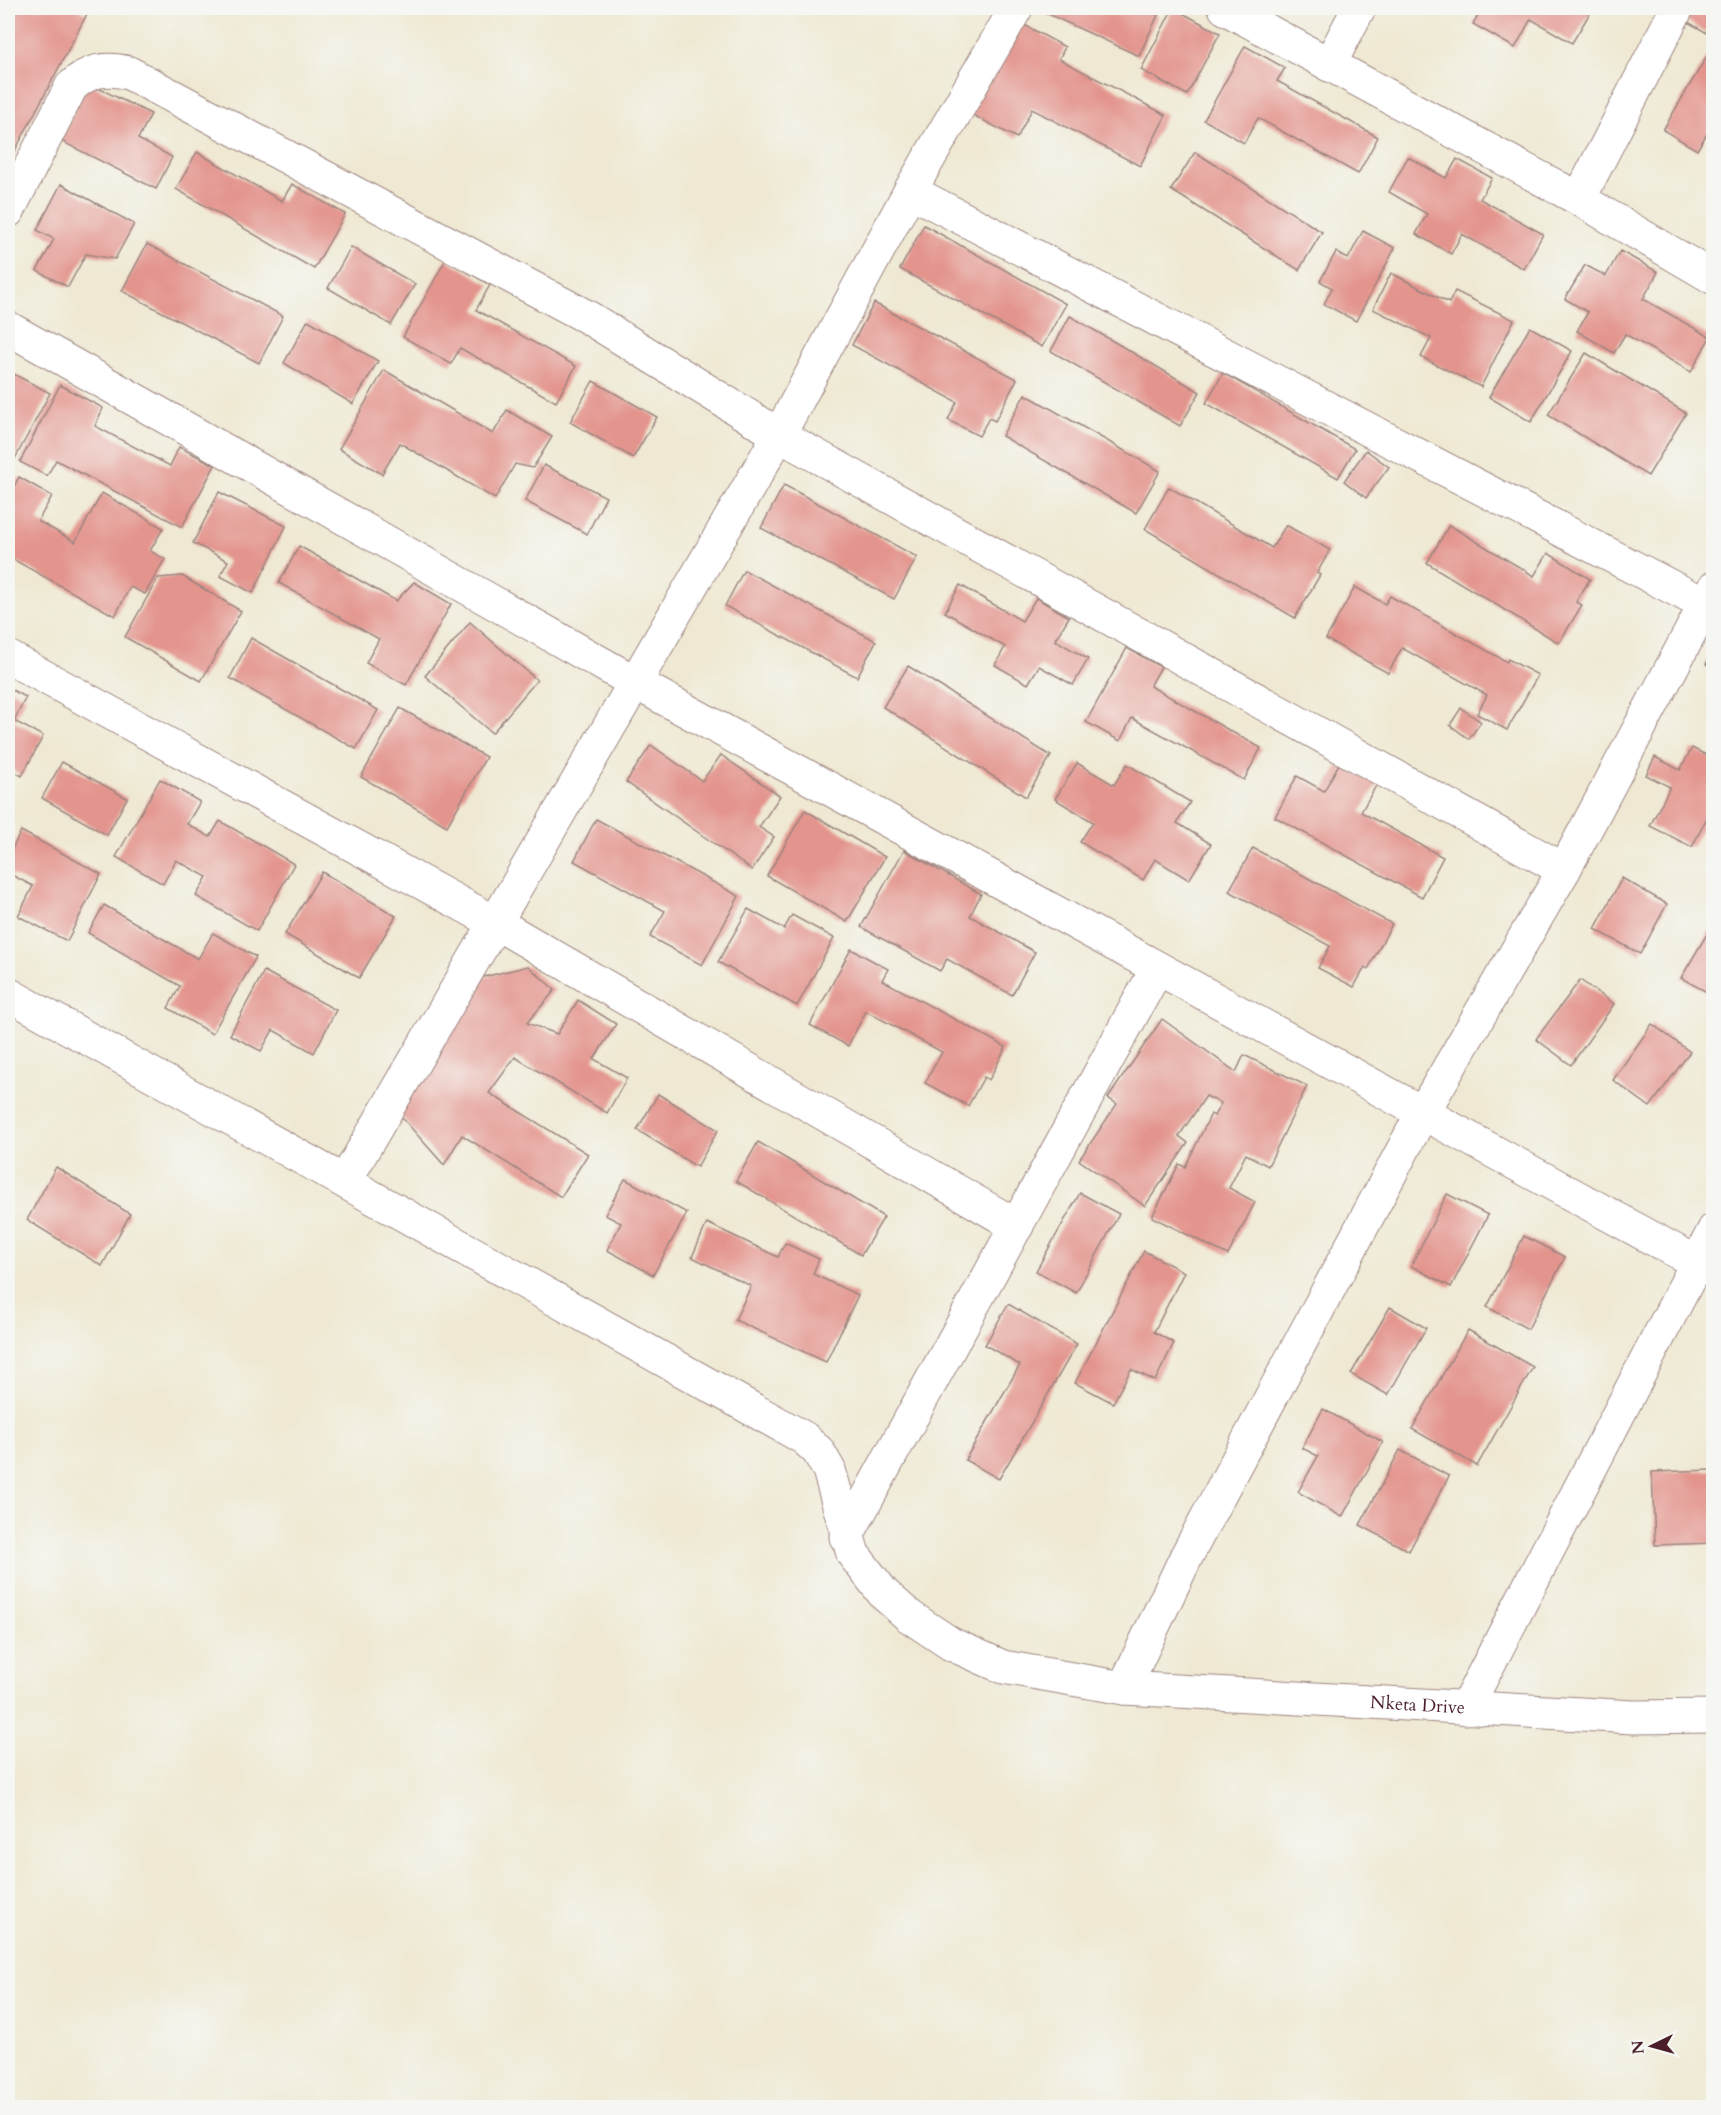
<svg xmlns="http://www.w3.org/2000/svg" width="1721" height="2115" font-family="Cardo,serif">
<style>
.building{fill:#e3948d}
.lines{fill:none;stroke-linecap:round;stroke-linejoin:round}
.minor-casing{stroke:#9c847f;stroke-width:35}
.minor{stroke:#fff;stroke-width:33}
.labels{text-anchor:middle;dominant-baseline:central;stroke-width:4.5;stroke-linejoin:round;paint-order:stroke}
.street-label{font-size:18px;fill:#4a1f2b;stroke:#f6f6f2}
</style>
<rect width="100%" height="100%" fill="#f6f6f2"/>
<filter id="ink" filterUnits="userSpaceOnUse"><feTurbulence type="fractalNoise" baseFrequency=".0167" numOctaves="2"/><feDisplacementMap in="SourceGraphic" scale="12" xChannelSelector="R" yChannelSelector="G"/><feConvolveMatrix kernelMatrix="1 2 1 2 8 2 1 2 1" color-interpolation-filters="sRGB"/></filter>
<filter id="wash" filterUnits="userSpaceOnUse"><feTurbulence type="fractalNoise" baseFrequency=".008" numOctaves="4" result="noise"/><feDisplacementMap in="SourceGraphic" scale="24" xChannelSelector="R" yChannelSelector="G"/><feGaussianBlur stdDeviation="1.35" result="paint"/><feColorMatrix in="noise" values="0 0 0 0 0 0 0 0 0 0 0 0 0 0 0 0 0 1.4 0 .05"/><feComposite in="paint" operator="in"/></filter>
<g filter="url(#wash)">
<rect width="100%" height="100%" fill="#efe9d3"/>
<g id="blocks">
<g class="building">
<path d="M8,8H77L87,14L8,164Z"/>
<path d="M1035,8H1143L1158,15L1139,56Z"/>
<path d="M1173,8L1220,33L1187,95L1141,70Z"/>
<path d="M1482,8H1593L1572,43L1531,19L1515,48L1473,24Z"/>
<path d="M1694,8H1714V37L1686,21Z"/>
<path d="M1017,21L1065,47L1059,59L1166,115L1140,166L1032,109L1017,138L969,113Z"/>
<path d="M1714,44V122L1697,150L1663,130Z"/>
<path d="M1245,46L1285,68L1277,81L1378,137L1358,174L1258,118L1244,143L1204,120Z"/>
<path d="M88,83L151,114L138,139L172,157L156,189L59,140Z"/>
<path d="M197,152L282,201L292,184L345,214L314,269L176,189Z"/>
<path d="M1195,152L1322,232L1299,270L1171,190Z"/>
<path d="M1408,157L1446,178L1457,159L1492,178L1480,199L1543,234L1524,269L1462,234L1451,254L1416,234L1427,214L1389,192Z"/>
<path d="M61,184L134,224L115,259L86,254L68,287L37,271L54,239L37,230Z"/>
<path d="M924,225L1066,304L1042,347L900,269Z"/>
<path d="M1363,231L1395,248L1356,321L1324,304L1332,288L1320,281L1336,252L1348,259Z"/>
<path d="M147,244L283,316L259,363L122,291Z"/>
<path d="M351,247L415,284L391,325L328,288Z"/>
<path d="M1620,251L1658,272L1643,299L1710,337L1691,372L1625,334L1614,353L1577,331L1588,312L1565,299L1585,265L1606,276Z"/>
<path d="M446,259L490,285L476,310L576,366L556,402L460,348L451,364L403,337Z"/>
<path d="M1391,273L1449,303L1455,291L1514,320L1481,387L1421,357L1431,338L1373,309Z"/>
<path d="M874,303L1017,379L995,421L989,418L979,436L948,420L957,402L852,345Z"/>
<path d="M1070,316L1200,392L1180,426L1051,351Z"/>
<path d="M308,320L378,361L353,404L284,363Z"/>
<path d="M1530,327L1572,351L1531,422L1489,397Z"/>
<path d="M1586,353L1686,413L1648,476L1548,415Z"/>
<path d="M384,370L493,434L507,410L552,437L533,468L515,464L495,499L400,443L382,474L339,449Z"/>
<path d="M8,371L50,393L8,472Z"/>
<path d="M1223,373L1355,449L1338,478L1206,403Z"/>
<path d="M593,381L657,417L633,458L570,422Z"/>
<path d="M60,385L103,408L95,426L170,466L179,447L215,465L182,527L56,460L47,476L20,462Z"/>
<path d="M1025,394L1160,471L1136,513L1002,436Z"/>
<path d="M1366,450L1389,467L1366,498L1344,481Z"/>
<path d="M544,465L606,497L587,534L525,501Z"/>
<path d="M19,477L52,496L38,521L75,542L102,493L163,528L150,551L165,559L145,594L130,587L115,616L9,557L8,560V498Z"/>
<path d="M784,485L917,557L894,599L761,528Z"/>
<path d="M1169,487L1272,548L1286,525L1330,550L1317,573L1320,575L1295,618L1145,529Z"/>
<path d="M219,492L286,526L253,593L220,576L228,561L193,543Z"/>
<path d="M1449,525L1534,576L1548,553L1590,579L1576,602L1582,605L1559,643L1427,563Z"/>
<path d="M299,546L396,601L414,582L451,604L406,685L366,663L379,639L279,583Z"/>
<path d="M744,570L876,641L857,677L725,606Z"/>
<path d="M182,576L241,611L201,681L125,637L158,578Z"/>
<path d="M960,585L1022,621L1036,598L1069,617L1055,640L1088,659L1073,685L1039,666L1028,684L995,665L1005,647L945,612Z"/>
<path d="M1355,587L1385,604L1390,596L1507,662L1508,659L1538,675L1507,730L1477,714L1487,695L1402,648L1388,673L1326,639Z"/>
<path d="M470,622L537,680L492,733L425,676Z"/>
<path d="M251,638L378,710L356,749L230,678Z"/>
<path d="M1127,648L1161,667L1150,686L1261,748L1244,780L1132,718L1120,741L1086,722Z"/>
<path d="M1714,651V669L1706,664Z"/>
<path d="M908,666L1051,756L1026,797L883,707Z"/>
<path d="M8,688L26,697L14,721L43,736L22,776L8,768Z"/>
<path d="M400,708L486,757L447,826L361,777Z"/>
<path d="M1461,708L1481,722L1469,739L1450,725Z"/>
<path d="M651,745L702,781L721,755L780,796L759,827L774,837L752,870L626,782Z"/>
<path d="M1692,748L1714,759V804L1692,847L1650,826L1670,787L1646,775L1655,757L1680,770Z"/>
<path d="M62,762L127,798L107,835L42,798Z"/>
<path d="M1077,763L1114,785L1127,764L1190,802L1177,823L1211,844L1189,880L1155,859L1143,880L1080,842L1093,822L1055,799Z"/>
<path d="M1339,764L1377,784L1361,812L1443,857L1422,897L1275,817L1297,776L1324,791Z"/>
<path d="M160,779L200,802L187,824L210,837L220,821L294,864L257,931L196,896L207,877L176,860L163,884L116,857Z"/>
<path d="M805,810L885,857L847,922L767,876Z"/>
<path d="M596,819L739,896L702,965L650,937L665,911L574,861Z"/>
<path d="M21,831L101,874L67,941L18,916L33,886L8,873V857Z"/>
<path d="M1253,848L1392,924L1368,969L1365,967L1354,987L1318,968L1330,946L1229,891Z"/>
<path d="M904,850L981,894L970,916L1035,952L1012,995L947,959L940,971L861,927Z"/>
<path d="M322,872L396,916L359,978L285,934Z"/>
<path d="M1622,878L1667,904L1640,954L1595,929Z"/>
<path d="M104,905L198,959L213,933L256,957L212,1034L168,1008L180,986L88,933Z"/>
<path d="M748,909L784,929L792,915L834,938L797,1006L718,962Z"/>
<path d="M1714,922V996L1681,978Z"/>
<path d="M851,949L888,969L882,980L1006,1047L989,1080L984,1077L968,1106L925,1083L942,1052L866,1011L848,1046L810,1025Z"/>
<path d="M528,966L555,990L527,1023L557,1034L578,1000L616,1024L594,1059L627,1078L607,1113L515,1057L489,1093L588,1154L561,1197L462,1135L444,1165L397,1112L476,979Z"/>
<path d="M264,971L336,1010L314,1053L273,1030L261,1051L230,1035Z"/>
<path d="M1580,980L1614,1004L1571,1065L1536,1039Z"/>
<path d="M1162,1019L1236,1072L1244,1055L1307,1086L1268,1166L1246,1154L1229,1188L1255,1202L1228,1255L1152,1217L1179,1164L1185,1167L1211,1114L1214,1116L1221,1103L1206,1096L1179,1136L1188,1143L1145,1206L1079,1160L1117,1104L1108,1098Z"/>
<path d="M1652,1024L1690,1052L1650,1107L1613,1080Z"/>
<path d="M658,1094L718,1130L697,1167L637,1130Z"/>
<path d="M758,1142L884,1217L861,1255L736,1181Z"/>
<path d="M56,1167L130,1214L102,1266L27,1220Z"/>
<path d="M625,1179L687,1213L653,1275L607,1250L621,1223L605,1215Z"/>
<path d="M1080,1193L1119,1214L1076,1293L1036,1271Z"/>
<path d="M1447,1194L1488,1215L1451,1287L1411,1266Z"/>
<path d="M707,1223L778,1257L785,1243L819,1259L813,1274L858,1295L826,1362L735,1320L751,1286L692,1257Z"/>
<path d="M1524,1236L1565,1257L1528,1329L1487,1307Z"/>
<path d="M1144,1251L1184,1272L1154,1332L1174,1343L1155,1381L1131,1369L1113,1403L1075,1383Z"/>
<path d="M1008,1304L1077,1344L999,1479L965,1460L1020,1365L985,1345Z"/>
<path d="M1390,1307L1426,1328L1388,1395L1351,1374Z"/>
<path d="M1468,1330L1533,1367L1477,1466L1412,1429Z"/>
<path d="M1323,1409L1383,1442L1342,1517L1298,1492L1318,1456L1302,1448Z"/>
<path d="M1400,1450L1449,1476L1409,1551L1360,1525Z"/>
<path d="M1714,1470V1543L1655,1545L1652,1472Z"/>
</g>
</g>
</g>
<g filter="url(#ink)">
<use href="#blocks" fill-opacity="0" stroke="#9c847f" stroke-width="1.5"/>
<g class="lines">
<g class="minor-casing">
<g id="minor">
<path d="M1225,8L1579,199L1714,278"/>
<path d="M1329,65L1359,8"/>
<path d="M910,191L1704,604"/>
<path d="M1579,199L1677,8"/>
<path d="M8,211L71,87C88,70 106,67 129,73L589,318L779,435L1564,870"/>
<path d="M8,328L636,683L1714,1272"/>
<path d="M8,657L496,923L1017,1226"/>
<path id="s1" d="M8,994L804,1438L818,1451L829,1470L853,1554L884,1594L909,1616L951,1644L1003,1667L1124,1688L1633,1717L1714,1716"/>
<path d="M345,1181L779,435L910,191L1016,8"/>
<path d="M846,1537L1157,969"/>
<path d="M1124,1688L1186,1557L1422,1114L1564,870L1714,588"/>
<path d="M1466,1708L1714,1230"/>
</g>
</g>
<use href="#minor" class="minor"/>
</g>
</g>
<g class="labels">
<g class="street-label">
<text stroke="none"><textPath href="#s1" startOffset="1648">Nketa Drive</textPath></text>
</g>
</g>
<rect width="1721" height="2115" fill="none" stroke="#f6f6f2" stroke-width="30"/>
<g transform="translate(1652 2046) rotate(265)" stroke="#f6f6f2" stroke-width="4.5" paint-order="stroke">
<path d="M0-4.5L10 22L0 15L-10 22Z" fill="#4a1f2b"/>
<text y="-9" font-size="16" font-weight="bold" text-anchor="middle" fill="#4a1f2b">N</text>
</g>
</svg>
